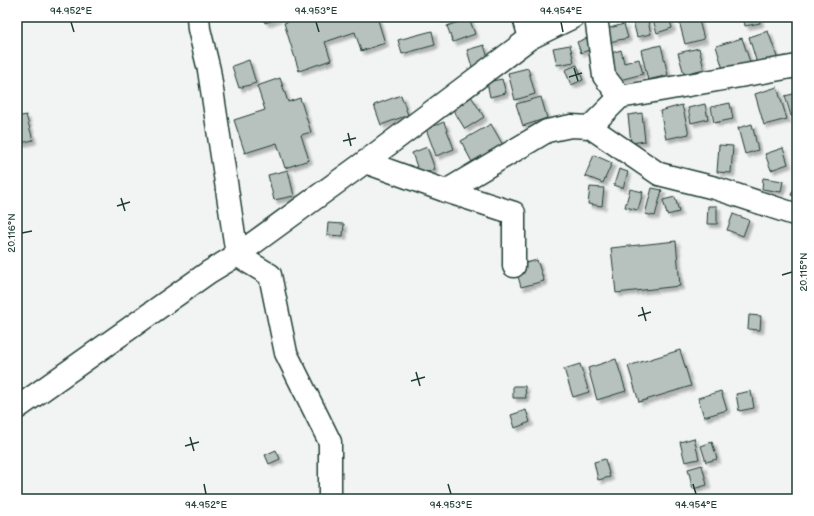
<svg xmlns="http://www.w3.org/2000/svg" width="814" height="516" font-family="'Balsamiq Sans',sans-serif">
<style>
.building{fill:#b7c1bd;stroke:#1f3d34;filter:url(#shadow)}
.lines{fill:none;stroke-linecap:round;stroke-linejoin:round}
.minor-casing{stroke:#1f3d34;stroke-width:25}
.minor{stroke:#fff;stroke-width:22}
.ticks{fill:none;stroke:#1f3d34;stroke-width:1.5}
.neatline{fill:none;stroke:#1f3d34;stroke-width:1.5}
.ticks-label{font-size:10px;text-anchor:middle;fill:#1f3d34}
</style>
<defs>
<filter id="shadow"><feDropShadow dx="3.5" dy="3.5" stdDeviation="1" flood-color="#0004"/></filter>
</defs>
<rect width="100%" height="100%" fill="#f2f3f3"/>
<filter id="ink" filterUnits="userSpaceOnUse"><feTurbulence type="fractalNoise" baseFrequency=".025" numOctaves="2"/><feDisplacementMap in="SourceGraphic" scale="8" xChannelSelector="R" yChannelSelector="G"/><feConvolveMatrix kernelMatrix="1 2 1 2 8 2 1 2 1" color-interpolation-filters="sRGB"/></filter>
<g filter="url(#ink)">
<g class="building">
<path d="M263,17H281L265,23Z"/>
<path d="M302,17H377L385,43L361,51L355,32L325,42L331,60L299,71L284,23Z"/>
<path d="M647,17L651,34L637,37L633,21Z"/>
<path d="M652,17H669L672,28L657,33Z"/>
<path d="M678,17H698L704,39L685,44Z"/>
<path d="M743,17H759L760,23L745,26Z"/>
<path d="M469,18L475,34L453,42L447,26Z"/>
<path d="M624,24L628,38L609,42L606,29Z"/>
<path d="M432,31L435,45L402,54L398,40Z"/>
<path d="M768,31L778,60L758,67L749,37Z"/>
<path d="M590,37L594,48L581,53L577,42Z"/>
<path d="M742,38L752,68L725,76L716,46Z"/>
<path d="M484,45L489,61L472,67L467,50Z"/>
<path d="M570,45L574,62L557,65L553,48Z"/>
<path d="M661,45L668,75L648,80L641,50Z"/>
<path d="M699,48L704,69L684,74L678,53Z"/>
<path d="M621,50L624,63L639,59L643,74L612,82L605,55Z"/>
<path d="M249,60L256,83L239,88L232,66Z"/>
<path d="M577,65L583,80L571,85L565,70Z"/>
<path d="M528,68L535,94L515,100L508,73Z"/>
<path d="M280,78L288,102L300,98L311,132L301,135L309,160L285,168L277,143L245,153L234,120L265,110L257,86Z"/>
<path d="M502,79L506,93L490,97L487,82Z"/>
<path d="M777,87L787,119L764,125L755,94Z"/>
<path d="M797,93V114L791,116L785,96Z"/>
<path d="M401,95L408,115L381,125L374,105Z"/>
<path d="M471,96L484,117L465,129L452,108Z"/>
<path d="M541,97L547,118L523,126L516,104Z"/>
<path d="M730,103L733,119L714,123L711,107Z"/>
<path d="M705,104L708,119L691,123L688,108Z"/>
<path d="M682,105L689,134L666,139L660,111Z"/>
<path d="M642,113L645,141L631,143L628,115Z"/>
<path d="M26,115L33,140L17,144V117Z"/>
<path d="M444,122L454,149L436,156L426,129Z"/>
<path d="M491,124L503,145L472,162L461,141Z"/>
<path d="M752,124L758,150L745,154L738,128Z"/>
<path d="M719,145L733,146L731,173L717,172Z"/>
<path d="M427,147L435,169L420,175L412,153Z"/>
<path d="M783,148L788,164L771,170L765,154Z"/>
<path d="M594,155L612,163L603,183L585,176Z"/>
<path d="M619,169L628,172L623,188L614,185Z"/>
<path d="M288,170L294,196L274,200L268,175Z"/>
<path d="M763,178L783,181L781,192L762,189Z"/>
<path d="M797,183V197L791,195Z"/>
<path d="M590,187L604,188L602,206L588,204Z"/>
<path d="M652,188L662,190L655,216L645,214Z"/>
<path d="M630,189L643,192L638,210L625,207Z"/>
<path d="M675,197L679,212L667,215L663,200Z"/>
<path d="M708,206H717V224H707Z"/>
<path d="M733,214L749,220L743,236L727,230Z"/>
<path d="M328,223L344,224L343,236L327,235Z"/>
<path d="M676,241L680,286L616,293L611,248Z"/>
<path d="M537,260L544,281L521,287L515,266Z"/>
<path d="M749,315L761,316L760,330L748,329Z"/>
<path d="M680,350L691,386L639,402L628,366Z"/>
<path d="M616,359L626,391L597,400L588,368Z"/>
<path d="M580,364L589,392L573,397L564,369Z"/>
<path d="M513,386H525L526,398H513Z"/>
<path d="M721,391L727,410L704,417L698,398Z"/>
<path d="M751,391L754,408L739,411L736,394Z"/>
<path d="M526,410L530,422L515,428L511,415Z"/>
<path d="M694,438L699,459L685,462L680,442Z"/>
<path d="M712,442L717,459L706,462L701,446Z"/>
<path d="M276,450L280,459L269,464L265,455Z"/>
<path d="M605,459L610,477L598,480L594,462Z"/>
<path d="M702,465L707,485L693,489L688,469Z"/>
</g>
<g class="lines">
<g class="minor-casing">
<g id="minor">
<path d="M198,17L199,29L209,70L237,255L270,275L286,353L330,442V499"/>
<path d="M524,17L530,38"/>
<path d="M596,17L604,76L620,97"/>
<path d="M590,127L620,97L797,66"/>
<path d="M365,162L446,191L514,213V266"/>
<path d="M446,191L547,131L571,126L590,127L659,174L715,188L797,215"/>
<path d="M17,408L209,272L237,255L365,162L530,38L573,17"/>
</g>
</g>
<use href="#minor" class="minor"/>
</g>
</g>
<path class="ticks" d="M71,22L74,32M316,22L319,32M561,22L563,32M574,68L578,81M569,77L582,73M348,133L351,146M343,141L356,138M121,198L125,211M117,206L130,202M22,233L32,231M782,275L792,272M642,307L646,321M638,316L651,312M416,372L420,386M411,381L425,377M190,437L194,451M185,446L199,442M204,484L206,494M448,484L451,494M693,484L696,494"/>
<rect width="814" height="516" fill="none" stroke="#fff" stroke-width="44"/>
<rect x="22" y="22" width="770" height="472" class="neatline"/>
<g class="ticks-label">
<text x="71" y="14">94.952°E</text>
<text x="316" y="14">94.953°E</text>
<text x="561" y="14">94.954°E</text>
<text transform="translate(11 233) rotate(-90)" y="4">20.116°N</text>
<text transform="translate(803 272) rotate(-90)" y="4">20.115°N</text>
<text x="206" y="508">94.952°E</text>
<text x="451" y="508">94.953°E</text>
<text x="696" y="508">94.954°E</text>
</g>
</svg>
